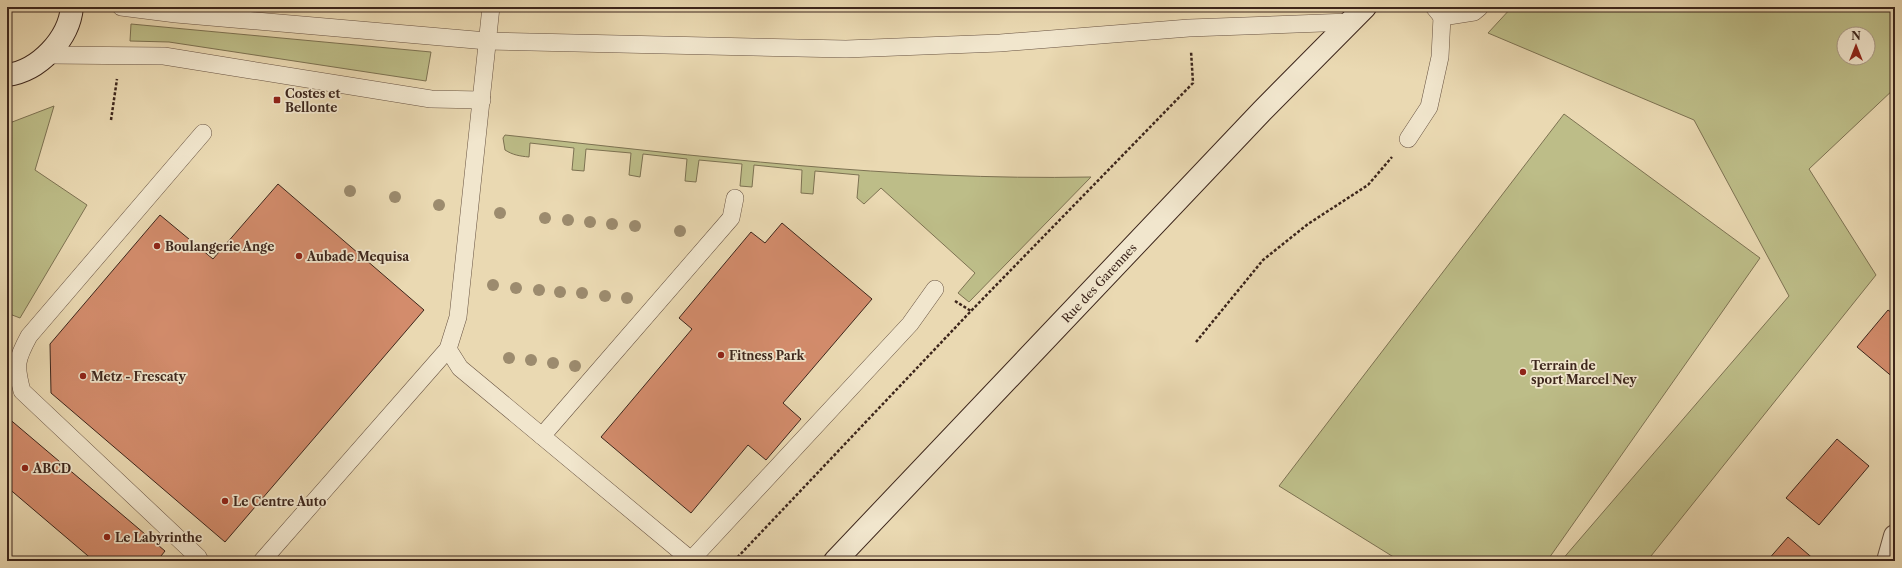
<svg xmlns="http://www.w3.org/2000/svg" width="1902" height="568" font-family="'Libre Caslon Text',serif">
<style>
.green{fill:#bdbd88;stroke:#7d7252;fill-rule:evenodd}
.building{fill:#d38c6c;stroke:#3d261c}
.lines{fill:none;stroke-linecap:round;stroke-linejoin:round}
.lane-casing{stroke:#685342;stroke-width:18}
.street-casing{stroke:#685342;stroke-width:24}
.secondary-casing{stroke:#3d261c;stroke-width:24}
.path{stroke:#3d261c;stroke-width:2.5;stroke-dasharray:3 2;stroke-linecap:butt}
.lane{stroke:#f1e6cd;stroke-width:17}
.street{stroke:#f1e6cd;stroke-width:22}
.secondary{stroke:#f1e6cd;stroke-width:22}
.tree{fill:#9c8b6e}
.poi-dot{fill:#8f2418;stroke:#f1e6cd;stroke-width:1.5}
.labels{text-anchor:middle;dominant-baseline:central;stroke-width:3.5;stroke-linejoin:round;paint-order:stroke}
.poi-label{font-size:12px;font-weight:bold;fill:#3d261c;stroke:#f1e6cd;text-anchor:start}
.street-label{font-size:12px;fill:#3d261c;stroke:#f1e6cd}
</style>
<rect width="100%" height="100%" fill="#ead9b2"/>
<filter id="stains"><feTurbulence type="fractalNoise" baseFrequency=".005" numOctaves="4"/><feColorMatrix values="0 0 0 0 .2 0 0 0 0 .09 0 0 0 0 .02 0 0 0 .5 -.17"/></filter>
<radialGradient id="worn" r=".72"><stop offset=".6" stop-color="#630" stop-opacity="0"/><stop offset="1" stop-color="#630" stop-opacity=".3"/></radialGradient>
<g class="green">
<path d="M1512,7H1891L1895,11V88L1809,169L1876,275L1647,561H1561L1789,296L1694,120L1488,33ZM1844,34H1868V58H1844Z"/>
<path d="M131,24L431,52L426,81L169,42L130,41Z"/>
<path d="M54,106L35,170L87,205L20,318L7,313V124Z"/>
<path d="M1564,114L1760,258L1547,561H1400L1279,486Z"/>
<path d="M505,135C699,156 895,181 1091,177L969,302L958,293L975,273L881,188L864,204L857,198L859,175L815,171L813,194L801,193L802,170L754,165L752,187L740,186L742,164L699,160L696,182L685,181L687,159L643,154L640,177L629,175L631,153L586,149L584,171L572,170L574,148L530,143L529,157C519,156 513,155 505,150L503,138Z"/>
</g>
<g class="building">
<path d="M278,184L424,310L225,542L51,393L50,344L160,215L213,259Z"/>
<path d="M782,223L872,299L783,403L801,419L766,460L748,445L691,513L601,437L692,329L679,318L751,232L765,243Z"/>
<path d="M1888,310L1895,315V379L1857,347Z"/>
<path d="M7,417L165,551L157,561H94L7,487Z"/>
<path d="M1837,439L1869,466L1819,525L1786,498Z"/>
<path d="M1788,537L1816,561H1767Z"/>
</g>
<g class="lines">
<g class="lane-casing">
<g id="lane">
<path d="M121,7L176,14L487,41L846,49L1000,43L1189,28L1349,22"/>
<path d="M1434,7L1442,17L1474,12L1480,7"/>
<path d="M47,55L164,56L431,99L482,100"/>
<path d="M1408,139L1429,107L1440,57L1442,17"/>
<path d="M448,349L460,368L691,560L910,324L935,289"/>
<path d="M542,436L731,218L735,198"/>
<path d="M200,561L198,557L22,391C15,365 16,360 29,336L203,133"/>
<path d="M262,561L448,349L458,317L491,7"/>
</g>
</g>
<g class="street-casing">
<path id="street" d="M1888,561L1895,536"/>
</g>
<g class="secondary-casing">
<g id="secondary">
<path d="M7,75C39,71 69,39 72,7"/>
<path d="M835,561L1262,111L1365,7"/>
</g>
</g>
<g class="path">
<path d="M111,120L117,79"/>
<path d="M955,301L971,311"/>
<path d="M1196,342L1263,260L1308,224L1368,185L1392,157"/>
<path d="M734,561L971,311L1193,83L1191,51"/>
</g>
<use href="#lane" class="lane"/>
<use href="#street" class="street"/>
<use href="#secondary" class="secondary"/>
</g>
<g class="tree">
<circle cx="350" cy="191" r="6"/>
<circle cx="395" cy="197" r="6"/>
<circle cx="439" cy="205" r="6"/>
<circle cx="500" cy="213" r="6"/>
<circle cx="545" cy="218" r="6"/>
<circle cx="568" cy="220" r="6"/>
<circle cx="590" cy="222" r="6"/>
<circle cx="612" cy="224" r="6"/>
<circle cx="635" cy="226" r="6"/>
<circle cx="680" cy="231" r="6"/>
<circle cx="493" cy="285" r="6"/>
<circle cx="516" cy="288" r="6"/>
<circle cx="539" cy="290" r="6"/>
<circle cx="560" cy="292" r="6"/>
<circle cx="582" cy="293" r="6"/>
<circle cx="605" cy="296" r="6"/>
<circle cx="627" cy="298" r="6"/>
<circle cx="509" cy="358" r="6"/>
<circle cx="531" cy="360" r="6"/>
<circle cx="553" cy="363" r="6"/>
<circle cx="575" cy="366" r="6"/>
</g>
<g class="poi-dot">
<rect x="273" y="96" width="8" height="8" rx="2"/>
<circle cx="157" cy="246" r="4"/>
<circle cx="299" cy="256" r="4"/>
<circle cx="721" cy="355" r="4"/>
<circle cx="1523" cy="372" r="4"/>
<circle cx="83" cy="376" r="4"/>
<circle cx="25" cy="468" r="4"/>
<circle cx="225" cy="501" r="4"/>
<circle cx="107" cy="537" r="4"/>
</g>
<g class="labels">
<g class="poi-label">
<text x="285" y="93">Costes et<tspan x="285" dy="14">Bellonte</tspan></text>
<text x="165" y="246">Boulangerie Ange</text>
<text x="307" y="256">Aubade Mequisa</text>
<text x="729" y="355">Fitness Park</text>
<text x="1531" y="365">Terrain de<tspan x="1531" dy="14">sport Marcel Ney</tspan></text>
<text x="91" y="376">Metz - Frescaty</text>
<text x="33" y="468">ABCD</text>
<text x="233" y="501">Le Centre Auto</text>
<text x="115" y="537">Le Labyrinthe</text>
</g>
<g class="street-label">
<text transform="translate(1099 283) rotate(-47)">Rue des Garennes</text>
</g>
</g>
<rect width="1902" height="568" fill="none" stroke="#ead9b2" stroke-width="24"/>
<rect x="8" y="8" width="1886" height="552" fill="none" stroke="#3d261c" stroke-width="2"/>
<rect x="12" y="12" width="1878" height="544" fill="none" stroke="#3d261c"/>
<g transform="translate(1856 46)"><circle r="19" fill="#f1e6cd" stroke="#a99986"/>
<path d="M0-3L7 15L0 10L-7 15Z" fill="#8f2418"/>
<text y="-6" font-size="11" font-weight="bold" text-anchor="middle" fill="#3d261c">N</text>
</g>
<rect width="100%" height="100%" filter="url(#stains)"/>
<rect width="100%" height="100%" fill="url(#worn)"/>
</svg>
